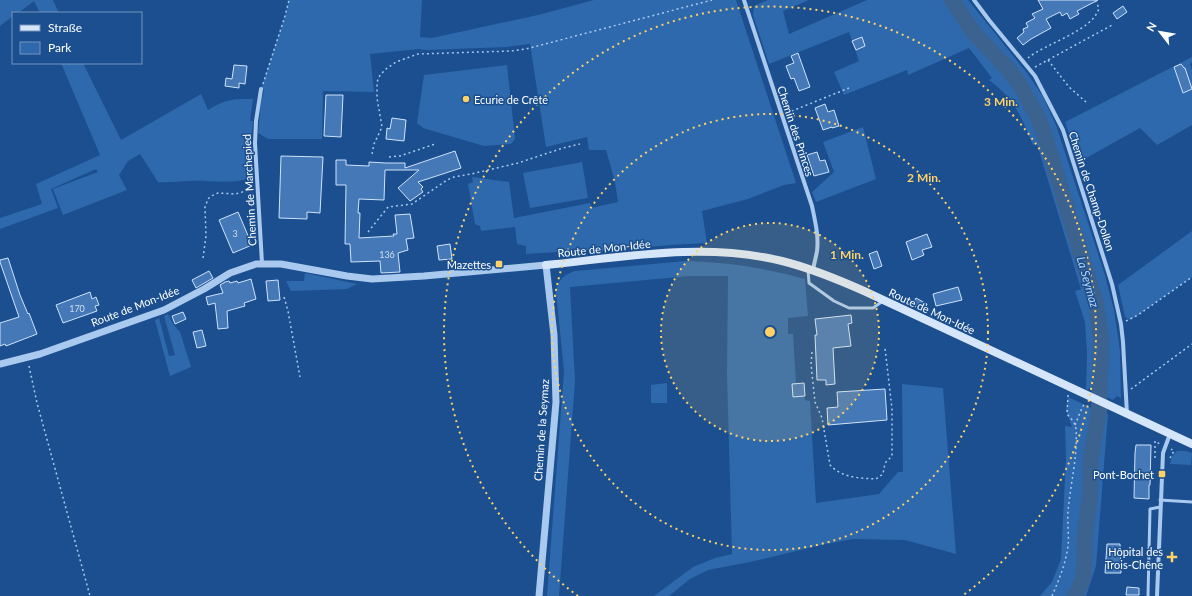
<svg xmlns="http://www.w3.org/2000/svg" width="1192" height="596" font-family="Lato,sans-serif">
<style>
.green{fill:#2e69ad}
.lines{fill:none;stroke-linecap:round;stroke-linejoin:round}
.river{stroke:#3c6290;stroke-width:16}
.building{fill:#4478b7;stroke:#cfe3fa}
.path{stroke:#a9c9ee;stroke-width:1.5;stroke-dasharray:2 3;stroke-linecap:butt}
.service{stroke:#a9c9ee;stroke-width:3}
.minor{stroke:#a9c9ee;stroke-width:4}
.tertiary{stroke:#a9c9ee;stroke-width:7}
.secondary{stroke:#d6e6fa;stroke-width:8}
.ring{fill:none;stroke:#ffd166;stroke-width:2;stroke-dasharray:2 4}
.poi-dot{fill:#ffd166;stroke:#1b4f8f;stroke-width:1.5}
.labels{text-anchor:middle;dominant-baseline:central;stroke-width:3;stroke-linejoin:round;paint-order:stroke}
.number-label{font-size:9px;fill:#d0dded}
.poi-label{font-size:11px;fill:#fff;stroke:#1b4f8f;text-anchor:end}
.street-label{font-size:11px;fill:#fff;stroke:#1b4f8f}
.water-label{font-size:12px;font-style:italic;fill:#b5d3f5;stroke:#1b4f8f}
.centre{fill:#ffd166;stroke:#1b4f8f;stroke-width:2}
.ring-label{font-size:12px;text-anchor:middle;font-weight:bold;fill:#ffd166;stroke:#1b4f8f;stroke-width:3;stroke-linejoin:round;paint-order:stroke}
</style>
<rect width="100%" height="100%" fill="#1b4f8f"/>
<g class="green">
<path d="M0,0H53L59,13H40L34,1L18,13H13V16L0,26Z"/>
<path d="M289,0H422L420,37L432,38L538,15L594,0H736L796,183L784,185L748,199L702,211L707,243L670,245L605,251L587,250L526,254V246L517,244L515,227L481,231L480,226L475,224L468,184L473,182L472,177L509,182L514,218L590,203L591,208L618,202L615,182L606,150H589L587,137L546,147L530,44L507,47L425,50L419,49L370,54L374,92L323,91L322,139H268L258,133L261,103L264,90L261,89L285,16Z"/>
<path d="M768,0H809L783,11L789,34L867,0H968L1027,73L1042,95L1056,125L1104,272L1114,310L1120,351L1121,398L1117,396L1113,400L1089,388L1088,390L1086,389L1087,353L1085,322L1075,291L1081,289L1037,144L1033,145C1021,117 1015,99 989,80L992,78L969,48L908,75L907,70L844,95L834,72L859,61L849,32L769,64L753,15L754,6Z"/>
<path d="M1192,57V62L1190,64L1192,70V125L1157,145L1140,128L1079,162L1065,122Z"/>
<path d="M61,63H83L121,140L201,94L208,110C226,99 232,99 253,99L250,121H253L251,140L253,177C234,185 210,180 190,181C179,181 168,183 158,182L140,154L128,161L119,175L127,190L63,215L53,189L98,172L96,169L51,189L58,208L0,229V218L42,204L36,184L100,155Z"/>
<path d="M507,65L515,139L511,144L484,146L423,128L417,123L424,75Z"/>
<path d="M863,127L876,179L816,202L812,192L834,172L823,142Z"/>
<path d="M582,162L588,198L530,208L523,173Z"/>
<path d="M1192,231V277L1138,315L1130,320L1125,317L1118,285Z"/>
<path d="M686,261C727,262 766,268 805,279L808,316L788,318V334H793L796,383L792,384L804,396L805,400L810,401L816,503L879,494L898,472H903L902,384L943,388L956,554L905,540L853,539L821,545L750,562L708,570L690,579L669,596H654L693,567L715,558L732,554L727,374L728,276H690L570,287L575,381L559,596H547L564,371L556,292C557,280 564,275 575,271Z"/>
<path d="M305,273L357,284L347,289L291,291L286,281H304Z"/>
<path d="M168,314L173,324L180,332L191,367L170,376L155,320L159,318L169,356L175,355L164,316Z"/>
<path d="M667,383V403H651V385Z"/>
<path d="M1068,397L1096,410L1108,414L1096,566L1086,596H1040L1052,582L1061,559L1066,458L1065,426L1072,427L1066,410Z"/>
<path d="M1177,451H1186L1192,453L1191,465L1170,464L1172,456Z"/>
</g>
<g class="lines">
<path class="river" d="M952,0L974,33L1008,69L1020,85L1036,114L1042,127L1096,303L1101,341L1099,411L1091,457L1090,497L1085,533L1084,573L1082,582L1075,596"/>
</g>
<g class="building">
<path d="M1038,0H1098L1077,11L1079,14L1070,19L1067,13L1062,16L1060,12L1046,19L1051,28L1031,39L1023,45L1017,38L1024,32L1023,29L1028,27L1026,23L1035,18L1032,14L1043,9Z"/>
<path d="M1123,6L1127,12L1117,19L1113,13Z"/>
<path d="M862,37L865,46L856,50L852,41Z"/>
<path d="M798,53L810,87L799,91L794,78L791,79L786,66L794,63L791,56Z"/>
<path d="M1181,64L1184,68H1185L1192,89L1183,93L1174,67Z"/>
<path d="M234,65L247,66L245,84L239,83V88L225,86L226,78L232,79Z"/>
<path d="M326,95H343L341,137L324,136Z"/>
<path d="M825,104L828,112L834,110L839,126L832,128V127L823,130L815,108Z"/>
<path d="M392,118L406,120L404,141L386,139L387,128L390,129Z"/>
<path d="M455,151L461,168L418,182L423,187L421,189L423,192L410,201L398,188L419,170H385L384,200L359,199L358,213H360L359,238L394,236L393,234H397L395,215L410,214L414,238L406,239L408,250L398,253L400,272L381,273L380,261L351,262L350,244H345L346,185H336V160H346V165L369,166V162L386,163H405V168Z"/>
<path d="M817,152L820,161L825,160L829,172L814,176L807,155Z"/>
<path d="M281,156L323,157L320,213L307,212V219L279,218Z"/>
<path d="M238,212L252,245L233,253L219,220Z"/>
<path d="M927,234L932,247L922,250L924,255L912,260L906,242Z"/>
<path d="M450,244L452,259L439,260L437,246Z"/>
<path d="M877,251L882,266L874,269L869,254Z"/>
<path d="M8,258L20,295L28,314L29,313L37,334L6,346L5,344L0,346V323L19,317L0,262V260Z"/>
<path d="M209,271L213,278L196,288L192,280Z"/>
<path d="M251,279L256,299L244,303L245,306L227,311L228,328L218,329L215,303L208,305L206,297L223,293L220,285L225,282L229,281L230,283L237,281L238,283Z"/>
<path d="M278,280L280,300L268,301L266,281Z"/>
<path d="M958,287L962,300L936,306L933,294Z"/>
<path d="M90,292L92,299L96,297L99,305L95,306L97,311L63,323L56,305Z"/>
<path d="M916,298L927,304L924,311L912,305Z"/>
<path d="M183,312L186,319L175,324L172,316Z"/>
<path d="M851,315L852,323L848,324L851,346L833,348L835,384L826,385V380H817L815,335H817L815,319Z"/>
<path d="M202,330L206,346L197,348L193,332Z"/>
<path d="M804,383L805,396L793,397L792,384Z"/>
<path d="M885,389L887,420L828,425L827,408L838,407L837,392Z"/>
<path d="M1136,445H1151L1150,485H1149V499L1134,498L1135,453Z"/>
<path d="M1107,544H1120L1121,573H1105Z"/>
<path d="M1127,587L1139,588V595H1126Z"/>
</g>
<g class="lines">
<g class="path">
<path d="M1028,58C1046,43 1093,31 1099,8L1095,0"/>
<path d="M1048,60L1069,87L1086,102"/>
<path d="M1035,67L1114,24"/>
<path d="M263,84L285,16L289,0"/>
<path d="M787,113L849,88"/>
<path d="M372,154L374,144L382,127L377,98V82L380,75L386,69L396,62L418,54L511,51L526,49L712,0"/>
<path d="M389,157L400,156L435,144"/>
<path d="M368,232L388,207L412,204L447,180L454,177L471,174L518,163L563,148L580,144"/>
<path d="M203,258L206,236L205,207L208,199L211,196L218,193L235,194L250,190"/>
<path d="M284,297L288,311L300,377"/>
<path d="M1126,321L1138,315L1192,277"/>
<path d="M812,352L811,364L814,393L815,402L822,418L830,465C842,478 860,478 876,479L883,474L885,463L892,456V409L885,348"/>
<path d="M29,366L37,403L90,596"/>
<path d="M1131,389L1192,344"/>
<path d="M1075,425L1082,408L1085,403"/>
<path d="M1155,458V441L1160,444"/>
<path d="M1170,458L1174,451L1171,449"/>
<path d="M1052,596C1058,582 1064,568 1067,552C1070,539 1067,526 1068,512C1070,486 1078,455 1076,430C1076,423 1071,419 1067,414L1068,395"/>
</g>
<g class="service">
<path d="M808,270L809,283L834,301L849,308H873L883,301"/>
<path d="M1160,500L1192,502"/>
<path d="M1148,596L1150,509L1160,507"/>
</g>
<g class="minor">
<path d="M744,0L812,206C815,221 819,236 817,251C816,257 814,264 813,270"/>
<path d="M974,0L989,20L1035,76L1063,130L1112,284L1121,324L1123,342L1127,414"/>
<path d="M261,89L256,121L255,143L262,263"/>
<path d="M1157,596L1163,453L1170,434"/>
</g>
<path class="tertiary" d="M0,364L40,354L164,310L204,289L230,273L256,264H281L347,276L372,279L424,276L546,265L554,335L556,402L539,596"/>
<path class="secondary" d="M546,265C624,257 704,242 782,261C810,268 837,279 864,291L1192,444"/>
</g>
<circle cx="770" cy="332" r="109" fill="#ffd166" fill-opacity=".12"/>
<g class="ring">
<circle cx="770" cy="332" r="109"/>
<circle cx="770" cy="332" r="218"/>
<path d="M578 596A326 326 0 1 1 962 596"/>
</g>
<g class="poi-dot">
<circle cx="466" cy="99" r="4"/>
<rect x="495" y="260" width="8" height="8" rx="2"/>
<rect x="1158" y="470" width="8" height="8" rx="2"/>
<path d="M1170 551h4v4h4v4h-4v4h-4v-4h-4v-4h4z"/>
</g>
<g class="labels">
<g class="number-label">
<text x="235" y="233">3</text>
<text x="387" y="254">136</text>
<text x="77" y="308">170</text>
</g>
<g class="poi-label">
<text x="474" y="99" text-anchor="start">Ecurie de Crête</text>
<text x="491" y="264">Mazettes</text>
<text x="1154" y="474">Pont-Bochet</text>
<text x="1163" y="551">Hôpital des<tspan x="1163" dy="13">Trois-Chêne</tspan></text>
</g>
<g class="street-label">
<text transform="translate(796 131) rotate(72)">Chemin des Princes</text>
<text transform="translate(249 190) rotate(-93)">Chemin de Marchepied</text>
<text transform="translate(1092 191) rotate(72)">Chemin de Champ-Dollon</text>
<text transform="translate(604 248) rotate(-6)">Route de Mon-Idée</text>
<text transform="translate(135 306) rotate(-21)">Route de Mon-Idée</text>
<text transform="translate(932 311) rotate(25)">Route de Mon-Idée</text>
<text transform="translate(541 430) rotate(-86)">Chemin de la Seymaz</text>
</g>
<g class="water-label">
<text transform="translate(1088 282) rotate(74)">La Seymaz</text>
</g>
</g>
<circle cx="770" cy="332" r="6" class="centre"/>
<g class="ring-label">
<text x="1001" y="106">3 Min.</text>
<text x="924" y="182">2 Min.</text>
<text x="847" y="259">1 Min.</text>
</g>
<rect x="12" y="12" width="130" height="52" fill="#1b4f8f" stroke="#7695bc"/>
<rect x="20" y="25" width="20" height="6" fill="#d6e6fa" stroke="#7695bc"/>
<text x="48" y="32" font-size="12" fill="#ffffff">Straße</text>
<rect x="20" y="42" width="20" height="12" fill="#2e69ad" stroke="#7695bc"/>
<text x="48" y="52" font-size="12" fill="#ffffff">Park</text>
<g transform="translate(1160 32) rotate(301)" stroke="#1b4f8f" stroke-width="3" paint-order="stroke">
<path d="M0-3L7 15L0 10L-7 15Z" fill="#ffffff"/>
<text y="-6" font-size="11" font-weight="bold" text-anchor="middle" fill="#ffffff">N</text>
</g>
</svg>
